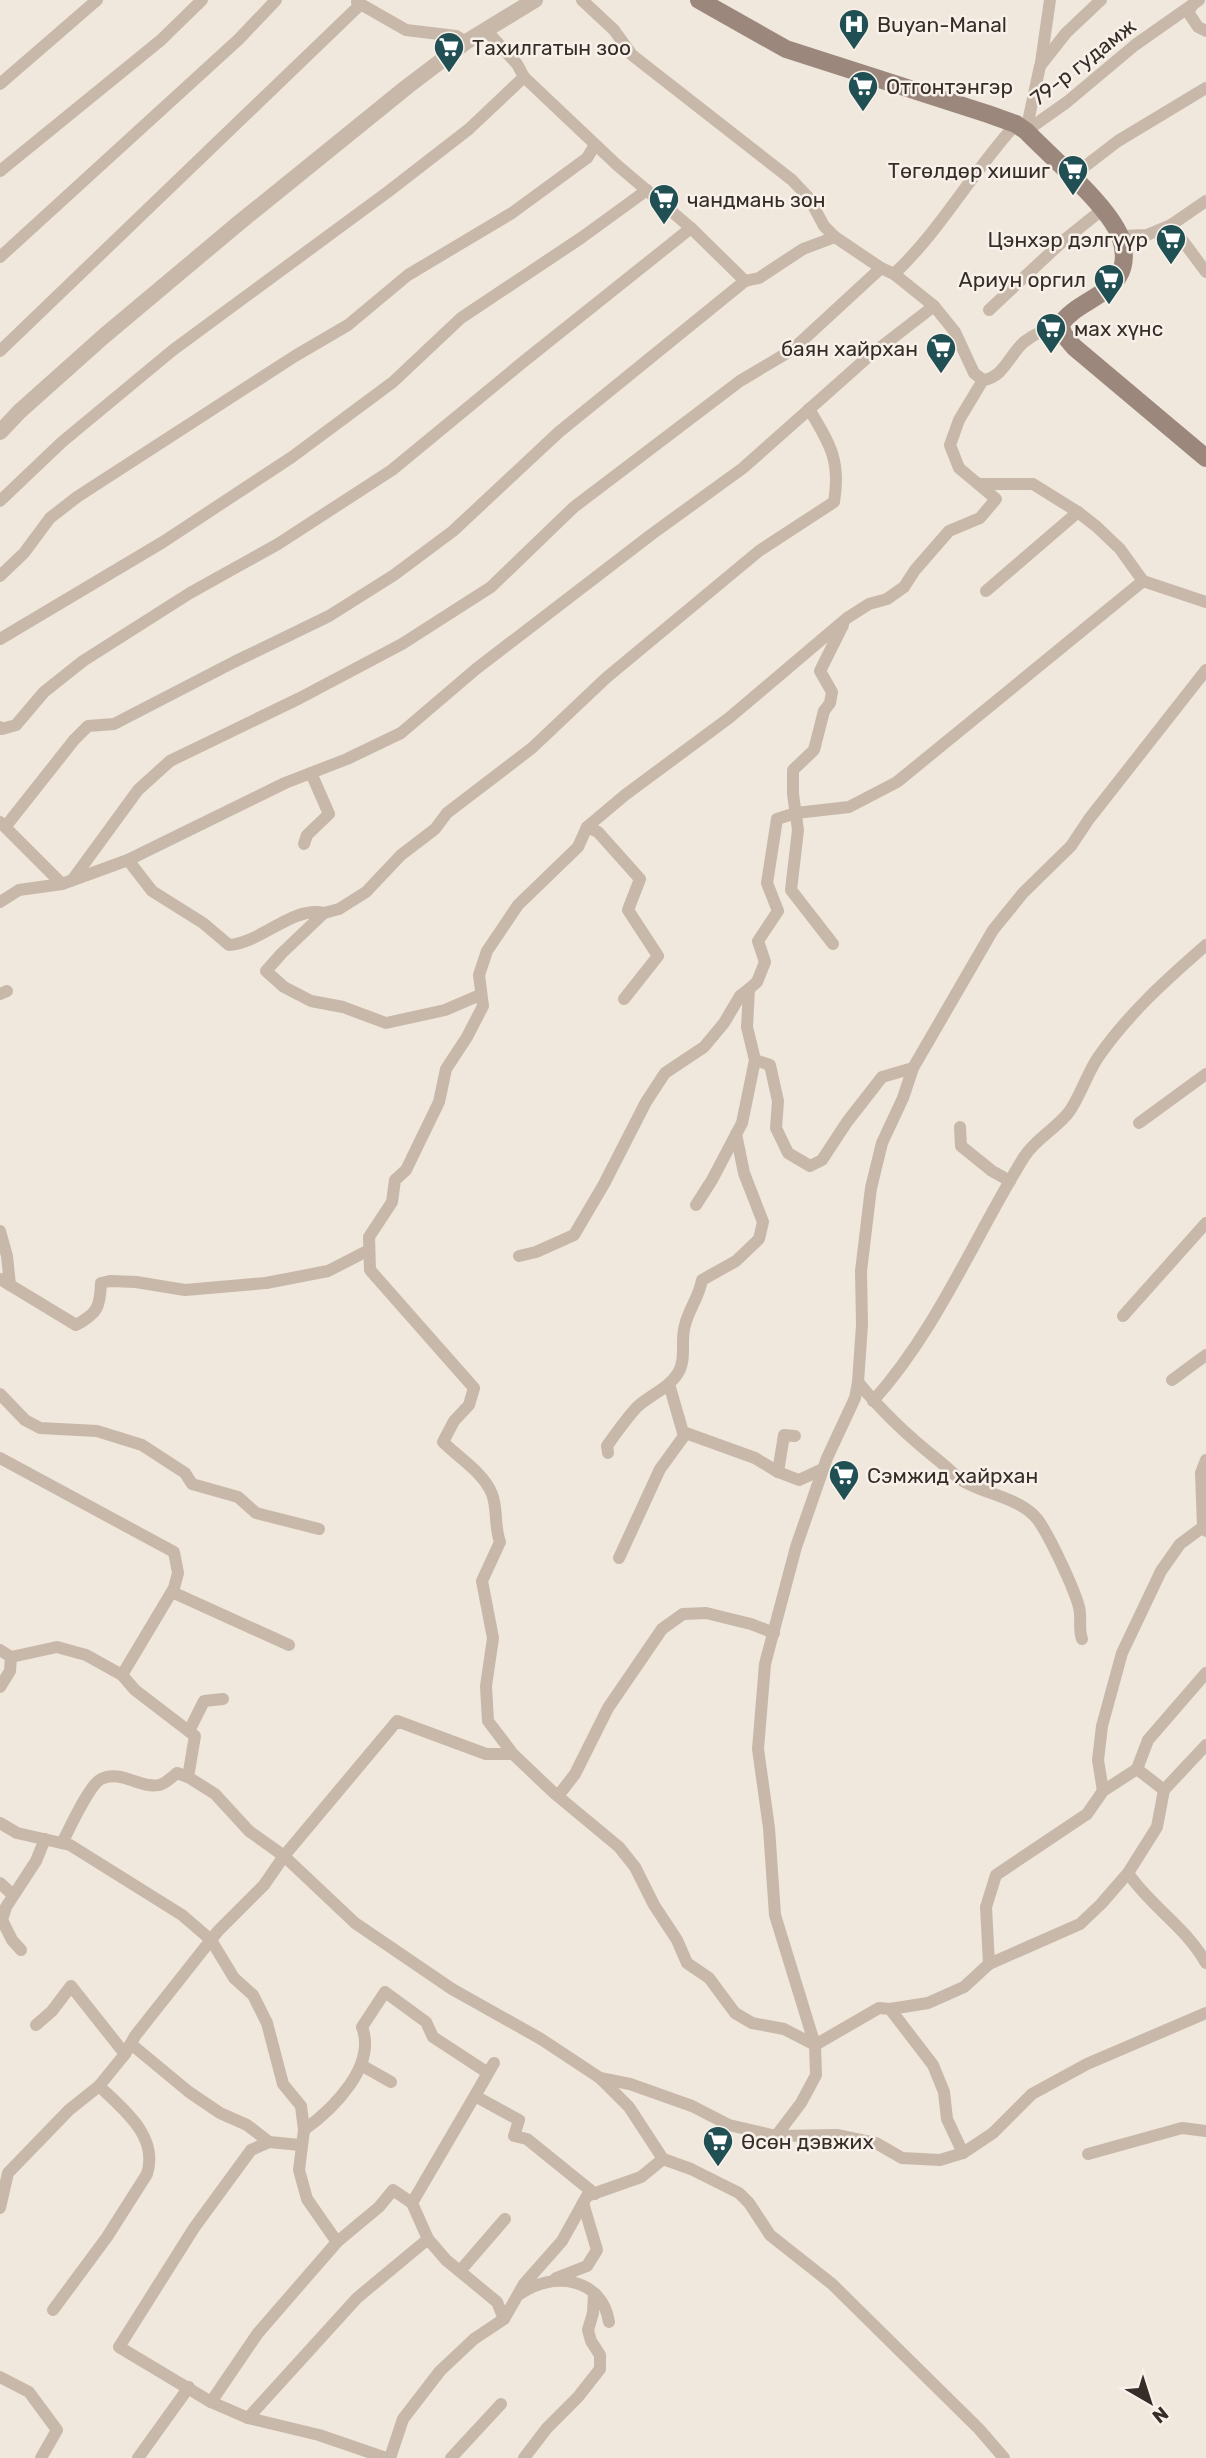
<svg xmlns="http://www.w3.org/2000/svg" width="1206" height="2458" font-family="Rubik,sans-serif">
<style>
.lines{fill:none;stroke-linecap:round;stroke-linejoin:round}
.minor{stroke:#c8b8a9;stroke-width:12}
.tertiary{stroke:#c8b8a9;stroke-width:16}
.secondary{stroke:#9b877b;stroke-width:18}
.labels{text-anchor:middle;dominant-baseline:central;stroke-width:5;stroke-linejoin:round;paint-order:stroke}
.poi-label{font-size:21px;fill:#362d29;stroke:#f8f1e9;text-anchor:start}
.street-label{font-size:21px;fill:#362d29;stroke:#f8f1e9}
</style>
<rect width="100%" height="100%" fill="#f0e7dd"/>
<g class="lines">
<g class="minor">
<path d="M582,0L614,30L632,55L792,180L809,198L824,226L835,237"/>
<path d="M357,2L406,30L456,36L466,42"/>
<path d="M1193,4L1188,12L1198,27L1206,31"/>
<path d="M486,30L517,64L524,77L617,165L691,228L745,281L759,278L803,249L835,237L881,268L894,274L934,306L955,332L974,373L983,380C1003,378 1010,354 1024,342C1035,333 1047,329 1060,325"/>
<path d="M1041,62L1050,0"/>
<path d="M0,84L97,0"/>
<path d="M1026,131L1067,102L1135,45L1199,0"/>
<path d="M1026,131L1040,66L1066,33L1101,0"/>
<path d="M0,171L161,40L202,0"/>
<path d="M1071,177L1118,141L1206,88"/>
<path d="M1171,225L1206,201"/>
<path d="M1120,236L1147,235L1171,225L1206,272"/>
<path d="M0,257L239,39L276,0"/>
<path d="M894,274C941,230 972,172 1016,124"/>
<path d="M989,310L1063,241L1103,209"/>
<path d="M0,351L361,4"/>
<path d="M979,484H1033L1078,512L1097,527L1120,549L1143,581L1206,602"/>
<path d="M0,501L62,442L173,350L389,191L469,129L524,77"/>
<path d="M0,576L24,553L50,518L77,497L295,356L348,325L408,275L512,213L587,158L595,145"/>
<path d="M986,591L1078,512"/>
<path d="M0,639L163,542L292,457L393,382L461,318L581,238L647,190"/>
<path d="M0,727L2,729L16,725L44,692L83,661L190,593L278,544L392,470L523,362L691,228"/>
<path d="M0,822L62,884"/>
<path d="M6,826L74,740L88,726L114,724L234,662L329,616L394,575L453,531L559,432L745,281"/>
<path d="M587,827L598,832L640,879L628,910L658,956L624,999"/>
<path d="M304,844L307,835L329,814L311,773"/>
<path d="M128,860L152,891L203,923L229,945C263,942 292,906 324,913L282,953L266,971L284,987L311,1001L343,1007L386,1023L445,1010L480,995"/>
<path d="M73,879L138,790L170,761L300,698L402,644L491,587L574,507L740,381L792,350L881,268"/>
<path d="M0,902L19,890L62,884L128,860L285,783L347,759L401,733L476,669L652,534L743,468L868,357L934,306"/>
<path d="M324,913L339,909L366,892L401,855L435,829L447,813L532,748L606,678L759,551L834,502C841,461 830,444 809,409"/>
<path d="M833,944L791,890L798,830L793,794V770L814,750L824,711L830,703L832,692L820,671L843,625"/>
<path d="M0,994L7,991"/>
<path d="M913,1068L882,1077L847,1122L822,1160L810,1166L788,1153L776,1128L778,1101L770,1065L755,1060L747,1027L749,989L757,982L765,962L758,941L778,911L767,883L777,819L796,813L849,807L897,782L1143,581"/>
<path d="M1139,1123L1206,1074"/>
<path d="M960,1127L961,1146L992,1171L1010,1181"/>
<path d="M696,1205L712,1180L742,1123L755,1060"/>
<path d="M0,1231L7,1256L10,1285"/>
<path d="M519,1256L536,1252L574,1235L604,1184L646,1102L665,1073L704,1047L724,1023L740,996L749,989"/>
<path d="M0,1279L76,1325C98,1313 100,1307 101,1283L110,1281L136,1282L185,1290L266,1283L328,1271L369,1250"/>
<path d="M1123,1316L1206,1223"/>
<path d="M1172,1380L1206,1355"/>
<path d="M858,1382C882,1412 909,1437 938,1460C947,1467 954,1475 963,1481C987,1495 1021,1498 1038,1520C1050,1537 1074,1588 1079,1607C1082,1618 1078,1628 1082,1639"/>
<path d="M0,1394L25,1420L40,1428L97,1431L142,1445L185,1473L192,1484L238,1497L256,1513L319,1529"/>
<path d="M873,1401C937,1330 974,1238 1024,1157C1035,1139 1056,1129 1069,1112C1081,1095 1087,1073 1099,1056C1129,1013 1167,979 1206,945"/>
<path d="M683,1432L755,1458L778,1472"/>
<path d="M795,1436L784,1435L778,1472L799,1480L823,1469"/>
<path d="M608,1453L607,1446C616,1433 626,1419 637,1407C650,1395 669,1388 678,1373C687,1358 680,1341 685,1325C689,1309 699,1297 702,1280L736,1261L759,1239L763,1222L744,1173L736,1134"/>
<path d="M0,1458L174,1552L178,1573L174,1588L122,1675L135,1690L195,1736L188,1777L215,1794L249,1831L284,1856L355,1923L452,1989L541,2039L600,2078L630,2084L692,2106L729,2125L776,2136L801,2103L816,2075L815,2045L775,1915L769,1828L758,1749L765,1664L796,1547L827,1458L855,1398L858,1382L862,1325L861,1271L871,1188L882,1143L903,1098L913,1068L993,930L1023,893L1071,846L1089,819L1206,670"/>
<path d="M1206,1460L1201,1473L1203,1527L1206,1531"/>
<path d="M619,1558L660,1469L684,1436L669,1384"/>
<path d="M172,1592L289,1645"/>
<path d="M0,1650L11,1657L57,1647L86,1655L122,1675"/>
<path d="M1206,1673L1148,1740L1137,1769L1164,1790L1206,1745"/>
<path d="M0,1687L10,1671L11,1657"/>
<path d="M189,1731L204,1701L223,1699"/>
<path d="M513,1754L488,1721L486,1686L493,1638L482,1581L500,1542C494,1526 498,1510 492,1494C484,1473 459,1458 443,1442L454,1421L469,1405L474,1388L370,1270L369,1237L392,1202L395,1180L406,1170L439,1102L446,1069L467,1037L483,1006L479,975L487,951L518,905L578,847L587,827L625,795L729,718L847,618L869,604L887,599L904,587L915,570L949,531L980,518L996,499L959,468L950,445L959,420L983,380"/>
<path d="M1103,1791L1098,1760L1102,1726L1122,1653L1161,1571L1180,1544L1203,1527"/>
<path d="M558,1796L575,1774L608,1708L662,1629L683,1614L706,1613L751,1624L774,1633"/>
<path d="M0,1823L17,1833L70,1845L182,1915L211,1940L234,1978L253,1995L267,2023L283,2084L301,2106L304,2130L299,2170L307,2199L337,2242L379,2207L393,2190L412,2203L428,2239L446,2260L497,2302L504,2319"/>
<path d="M62,1843C69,1830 89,1785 101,1779C121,1769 140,1789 159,1785C165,1784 172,1777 177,1773L188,1777"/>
<path d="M1128,1873C1150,1906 1186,1927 1206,1963"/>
<path d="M0,1883L13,1895"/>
<path d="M21,1950L12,1940L2,1920L6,1907L36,1861L45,1839"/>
<path d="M989,1964L1080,1924L1101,1904L1128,1873L1157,1827L1164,1790"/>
<path d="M890,2009L928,2003L964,1987L989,1964L986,1907L996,1875L1087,1814L1103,1791L1137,1769"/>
<path d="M36,2025L52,2011L71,1986L125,2054"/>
<path d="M131,2044L189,2092L220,2113L247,2125L269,2142"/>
<path d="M361,2065L391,2082"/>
<path d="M600,2078L629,2107L663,2159L691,2169L739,2193L749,2203L770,2235L832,2284L979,2429L1004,2458"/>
<path d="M304,2130C333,2109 377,2066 362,2027L385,1992L426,2022L433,2037L488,2073L475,2096L519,2120L514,2136L527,2139L595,2194"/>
<path d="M776,2136L838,2135L876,2143L902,2158L940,2160L963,2153L993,2133L1032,2094L1087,2064L1206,2013"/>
<path d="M300,2145L269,2142L251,2150L194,2228L119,2347L211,2402L248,2418L319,2435L386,2458"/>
<path d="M1088,2154L1182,2128L1206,2131"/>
<path d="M412,2203L494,2063"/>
<path d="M0,2208L8,2173L69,2110L99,2086L125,2054L135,2036L218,1931L264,1885L284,1856L397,1721L486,1754H513L554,1793L619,1847L635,1867L654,1905L677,1940L687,1963L709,1978L735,2013L752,2023L784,2029L815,2045L879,2008L890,2009L933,2065L944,2092L947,2119L963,2153"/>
<path d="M460,2271L505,2219"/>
<path d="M556,2278L587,2266L597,2250L583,2203"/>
<path d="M520,2294C552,2271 602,2277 609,2322"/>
<path d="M53,2310L107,2237L147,2174C159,2136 123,2109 99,2086"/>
<path d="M0,2377L29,2392L57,2430L41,2458"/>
<path d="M211,2402L258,2333L337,2242"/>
<path d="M248,2418L357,2298L428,2239"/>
<path d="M138,2458L189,2387"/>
<path d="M390,2458L403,2419L440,2371L474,2339L504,2319L524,2284L562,2241L587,2196L641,2177L663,2159"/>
<path d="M451,2458L501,2404"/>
<path d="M524,2458L547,2428L578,2397L600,2369V2355L591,2341L588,2330L593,2313L594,2294"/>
</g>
<path class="tertiary" d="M0,432L20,411L104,336L240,222L408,86L466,42L535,0"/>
<path class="secondary" d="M699,0L786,49L988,114L1016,124L1026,131C1051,157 1107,204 1120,236C1125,249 1126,265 1118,277C1103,299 1075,303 1060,325L1064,335L1074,347L1206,458"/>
</g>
<defs>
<g id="hospital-pin" transform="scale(1.575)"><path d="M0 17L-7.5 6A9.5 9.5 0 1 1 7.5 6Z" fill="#215054" stroke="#f8f1e9"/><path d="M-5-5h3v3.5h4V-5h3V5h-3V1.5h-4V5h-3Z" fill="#fff"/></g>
<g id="supermarket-pin" transform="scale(1.575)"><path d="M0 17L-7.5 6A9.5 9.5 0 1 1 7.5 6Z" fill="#215054" stroke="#f8f1e9"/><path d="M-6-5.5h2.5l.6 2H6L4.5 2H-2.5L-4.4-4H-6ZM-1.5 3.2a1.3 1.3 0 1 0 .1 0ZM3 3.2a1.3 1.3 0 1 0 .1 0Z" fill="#fff"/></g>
</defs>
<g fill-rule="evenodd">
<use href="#hospital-pin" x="854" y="24"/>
<use href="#supermarket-pin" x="449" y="47"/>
<use href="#supermarket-pin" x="863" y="86"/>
<use href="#supermarket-pin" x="1073" y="170"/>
<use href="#supermarket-pin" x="664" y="199"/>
<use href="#supermarket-pin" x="1171" y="239"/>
<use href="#supermarket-pin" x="1109" y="279"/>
<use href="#supermarket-pin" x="1051" y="328"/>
<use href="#supermarket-pin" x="941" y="348"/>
<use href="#supermarket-pin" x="844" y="1475"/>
<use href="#supermarket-pin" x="718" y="2141"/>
</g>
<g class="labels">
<g class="poi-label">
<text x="877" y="24">Buyan-Manal</text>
<text x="472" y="47">Тахилгатын зоо</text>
<text x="886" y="86">Отгонтэнгэр</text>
<text x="1050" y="170" text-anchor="end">Төгөлдөр хишиг</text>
<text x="687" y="199">чандмань зон</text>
<text x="1148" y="239" text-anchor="end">Цэнхэр дэлгүүр</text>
<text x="1086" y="279" text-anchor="end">Ариун оргил</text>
<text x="1074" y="328">мах хүнс</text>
<text x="918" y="348" text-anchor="end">баян хайрхан</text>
<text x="867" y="1475">Сэмжид хайрхан</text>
<text x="741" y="2141">Өсөн дэвжих</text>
</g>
<g class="street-label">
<text transform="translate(1083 62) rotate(-38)">79-р гудамж</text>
</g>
</g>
<g transform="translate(1150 2402) rotate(141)" stroke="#f8f1e9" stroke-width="5" paint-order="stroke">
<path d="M0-5L12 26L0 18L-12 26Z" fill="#362d29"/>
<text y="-10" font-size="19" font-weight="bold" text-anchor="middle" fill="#362d29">N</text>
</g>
</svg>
